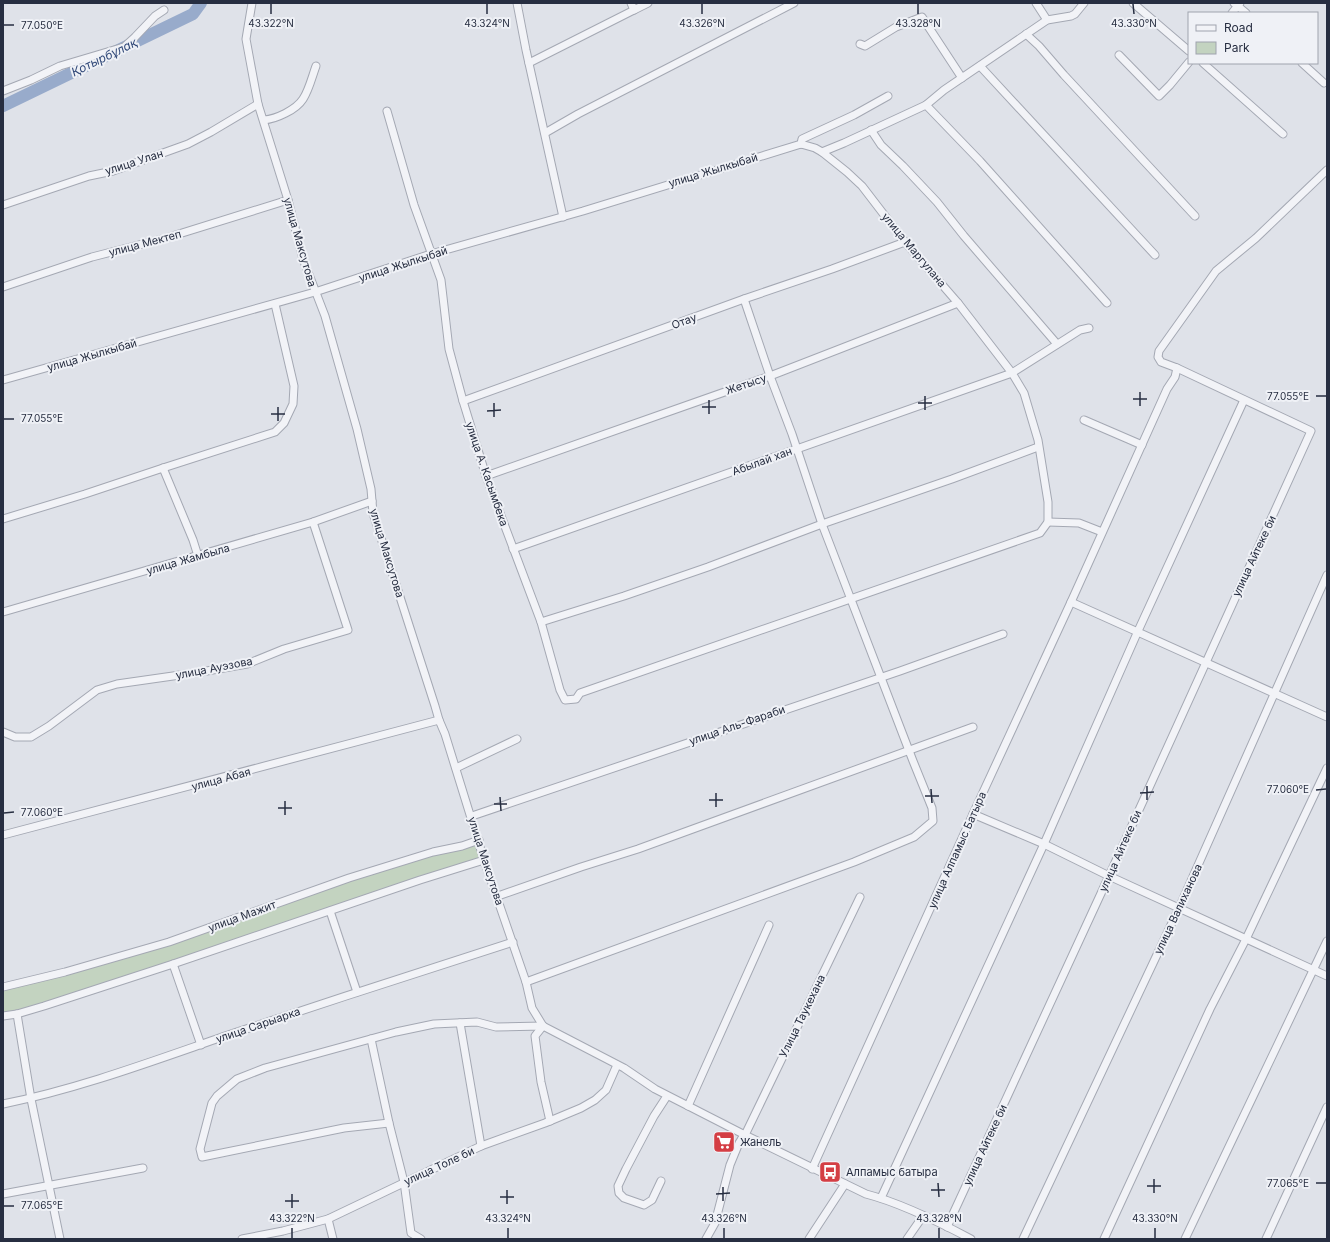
<svg xmlns="http://www.w3.org/2000/svg" width="1330" height="1242" font-family="Inter,sans-serif">
<style>
.green{fill:#c3d3c0}
.lines{fill:none;stroke-linecap:round;stroke-linejoin:round}
.river{stroke:#98abcb;stroke-width:12}
.minor-casing{stroke:#a4a8b3;stroke-width:9}
.minor{stroke:#f2f3f7;stroke-width:7}
.ticks{fill:none;stroke:#272e41;stroke-width:1.5}
.labels{text-anchor:middle;dominant-baseline:central;stroke-width:4;stroke-linejoin:round;paint-order:stroke}
.street-label{font-size:11px;fill:#272e41;stroke:#eff1f6}
.poi-label{font-size:11px;fill:#272e41;stroke:#eff1f6;text-anchor:start}
.water-label{font-size:12px;font-style:italic;fill:#2f4777;stroke:#eff1f6}
.ticks-label{font-size:10px;text-anchor:middle;fill:#272e41;stroke:#eff1f6;stroke-width:4;stroke-linejoin:round;paint-order:stroke}
</style>
<rect width="100%" height="100%" fill="#dfe2e9"/>
<path class="green" d="M483,844L486,859L173,966L3,1014V986L168,942L434,852Z"/>
<g class="lines">
<path class="river" d="M3,106L193,14L201,3"/>
<g class="minor-casing">
<g id="minor">
<path d="M252,3L246,39L258,104L288,200L303,259L325,316L357,429L371,489L373,513L435,706L439,720L445,734L484,860L526,982L532,1008L543,1026"/>
<path d="M517,3L526,50L563,217"/>
<path d="M631,3L634,10L648,3"/>
<path d="M1036,3L1047,20"/>
<path d="M1133,3L1189,51"/>
<path d="M1234,3L1246,13"/>
<path d="M1232,13L1240,3"/>
<path d="M1026,34L1039,46L1064,75L1195,216"/>
<path d="M860,44L865,46L896,27L922,17L962,78"/>
<path d="M1119,55L1159,96L1170,85L1189,62"/>
<path d="M529,63L634,10"/>
<path d="M1203,63L1283,134"/>
<path d="M1302,63L1324,83"/>
<path d="M980,66L1155,255"/>
<path d="M3,91L31,80L60,66L124,47L135,37L155,16L164,10"/>
<path d="M926,105L980,161L1107,303"/>
<path d="M387,111L414,205L441,280L449,349L463,401L486,476L541,622L560,690L565,700L576,699L580,693L1040,533L1048,522V502L1038,440L1024,393L1012,373L958,303L905,242L862,186L847,172L822,152L815,148L801,144"/>
<path d="M264,120C276,119 296,110 303,99C309,90 312,77 316,66"/>
<path d="M871,130L881,145L903,166L937,202L964,236L1057,344"/>
<path d="M545,133L578,114L794,3"/>
<path d="M801,144L802,139L854,115L888,96"/>
<path d="M822,152L844,143L926,105L944,90L1047,20L1071,16L1075,14L1084,3"/>
<path d="M3,205L89,176L113,171L188,144L211,132L258,104"/>
<path d="M3,287L92,257L166,238L288,200"/>
<path d="M3,380L315,292L431,254L583,211L801,144"/>
<path d="M463,401L744,299L832,269L905,242"/>
<path d="M1084,420L1142,445"/>
<path d="M163,468L193,540L198,556"/>
<path d="M486,476L770,376L958,303"/>
<path d="M3,519L85,494L163,468L275,432L284,423L293,404L294,386L275,304"/>
<path d="M1048,522L1079,523L1102,532"/>
<path d="M513,549L1012,373L1080,330L1089,328"/>
<path d="M1071,602L1327,717"/>
<path d="M3,612L313,522L372,501"/>
<path d="M541,622L624,596L708,567L822,524L952,479L1038,447"/>
<path d="M3,732L15,737H31L49,726L97,690L117,684L201,672L247,664L284,649L348,630L313,522"/>
<path d="M456,768L517,739"/>
<path d="M973,814L1044,844L1109,876L1327,976"/>
<path d="M472,816L900,671L1003,634"/>
<path d="M3,835L439,720"/>
<path d="M498,896L581,867L638,849L973,727"/>
<path d="M330,911L357,992"/>
<path d="M173,964L201,1045"/>
<path d="M526,982L854,862L914,837L933,821L932,808L913,761L822,524L792,434L770,376L744,299"/>
<path d="M3,987L65,972L169,942L349,878L433,852L462,846L479,840"/>
<path d="M17,1014L31,1099L60,1239"/>
<path d="M3,1016L17,1014L44,1006L173,964L420,880L484,860"/>
<path d="M460,1023L481,1146"/>
<path d="M543,1026L535,1036L541,1082L550,1121"/>
<path d="M371,1039L389,1123L404,1182L411,1233L421,1239"/>
<path d="M3,1104C82,1088 158,1059 234,1033C327,1002 419,972 513,942"/>
<path d="M688,1106L769,925"/>
<path d="M389,1123L344,1128L202,1157L200,1149L212,1103L217,1096L237,1079L265,1068L396,1032L434,1024L477,1022L496,1027L543,1026L624,1068L655,1089L745,1135L866,1194C901,1203 939,1222 971,1239"/>
<path d="M745,1135L860,897"/>
<path d="M812,1169L973,814L1071,602L1167,389L1175,377L1177,368L1161,362L1158,357L1159,351L1216,271L1256,238L1327,170"/>
<path d="M661,1181L652,1200L644,1205L624,1198L619,1193L618,1186L626,1169L654,1116L667,1096"/>
<path d="M3,1194L143,1168"/>
<path d="M881,1198L1044,844L1138,631L1244,400"/>
<path d="M328,1219L333,1239"/>
<path d="M947,1227L1109,876L1311,431L1177,368"/>
<path d="M242,1239L283,1231L328,1219L481,1146L545,1123L581,1108L595,1100L606,1090L617,1065"/>
<path d="M706,1239L715,1223L730,1165L739,1143L744,1135"/>
<path d="M809,1239L845,1184"/>
<path d="M907,1239L923,1216"/>
<path d="M1023,1239L1179,908L1327,575"/>
<path d="M1104,1239L1210,1009L1246,939L1327,768"/>
<path d="M1185,1239L1327,941"/>
<path d="M1266,1239L1327,1107"/>
</g>
</g>
<use href="#minor" class="minor"/>
</g>
<path class="ticks" d="M271,4V14M487,4V14M702,4V14M918,4V14M1133,4L1134,14M4,25H14M1140,392V406M925,396V410M1316,396H1326M1133,399H1147M709,400V414M494,403V417M918,403H932M278,407V421M702,407H716M487,411L501,410M271,414H285M4,419H14M1147,786V800M931,789L932,803M1316,790L1326,789M716,793V807M1140,793L1154,792M925,796H939M500,797L501,811M709,800H723M285,801V815M494,804H507M278,808H292M4,813L14,812M1154,1179V1193M938,1183L939,1197M1316,1183H1326M1147,1186H1161M723,1187V1201M507,1190V1204M931,1190H945M292,1194V1208M716,1194L730,1193M500,1197H514M285,1201H299M4,1206H14M292,1228V1238M508,1228V1238M724,1228V1238M939,1228V1238M1155,1228V1238"/>
<defs>
<g id="supermarket-square" transform="scale(1.15)"><rect x="-9" y="-9" width="18" height="18" rx="4" fill="#d43e44" stroke="#eff1f6"/><path d="M-6-5.5h2.5l.6 2H6L4.5 2H-2.5L-4.4-4H-6ZM-1.5 3.2a1.3 1.3 0 1 0 .1 0ZM3 3.2a1.3 1.3 0 1 0 .1 0Z" fill="#fff"/></g>
<g id="bus-square" transform="scale(1.15)"><rect x="-9" y="-9" width="18" height="18" rx="4" fill="#d43e44" stroke="#eff1f6"/><path d="M-5-6H5V4H4V6H2V4H-2V6H-4V4H-5ZM-3.5-4V0h7V-4ZM-3.5 1.2v1.5H-2V1.2ZM2 1.2v1.5H3.5V1.2Z" fill="#fff"/></g>
</defs>
<g fill-rule="evenodd">
<use href="#supermarket-square" x="724" y="1142"/>
<use href="#bus-square" x="830" y="1172"/>
</g>
<g class="labels">
<g class="street-label">
<text transform="translate(134 162) rotate(-18)">улица Улан</text>
<text transform="translate(713 170) rotate(-17)">улица Жылкыбай</text>
<text transform="translate(300 242) rotate(74)">улица Максутова</text>
<text transform="translate(145 243) rotate(-15)">улица Мектеп</text>
<text transform="translate(914 250) rotate(50)">улица Маргулана</text>
<text transform="translate(403 264) rotate(-18)">улица Жылкыбай</text>
<text transform="translate(684 321) rotate(-20)">Отау</text>
<text transform="translate(92 355) rotate(-16)">улица Жылкыбай</text>
<text transform="translate(746 384) rotate(-19)">Жетысу</text>
<text transform="translate(762 461) rotate(-20)">Абылай хан</text>
<text transform="translate(487 474) rotate(71)">улица А. Касымбека</text>
<text transform="translate(387 553) rotate(73)">улица Максутова</text>
<text transform="translate(1254 556) rotate(-65)">улица Айтеке би</text>
<text transform="translate(188 559) rotate(-16)">улица Жамбыла</text>
<text transform="translate(214 668) rotate(-11)">улица Ауэзова</text>
<text transform="translate(737 725) rotate(-19)">улица Аль-Фараби</text>
<text transform="translate(221 779) rotate(-15)">улица Абая</text>
<text transform="translate(957 850) rotate(-66)">улица Алпамыс Батыра</text>
<text transform="translate(1120 851) rotate(-66)">улица Айтеке би</text>
<text transform="translate(486 861) rotate(72)">улица Максутова</text>
<text transform="translate(1178 909) rotate(-65)">улица Валиханова</text>
<text transform="translate(242 916) rotate(-20)">улица Мажит</text>
<text transform="translate(802 1016) rotate(-64)">Улица Таукехана</text>
<text transform="translate(258 1025) rotate(-19)">улица Сарыарка</text>
<text transform="translate(985 1145) rotate(-65)">улица Айтеке би</text>
<text transform="translate(439 1166) rotate(-25)">улица Толе би</text>
</g>
<g class="poi-label">
<text x="740" y="1142">Жанель</text>
<text x="846" y="1172">Алпамыс батыра</text>
</g>
<g class="water-label">
<text transform="translate(104 57) rotate(-26)">Қотырбұлақ</text>
</g>
</g>
<g class="ticks-label">
<text x="271" y="27">43.322°N</text>
<text x="487" y="27">43.324°N</text>
<text x="702" y="27">43.326°N</text>
<text x="918" y="27">43.328°N</text>
<text x="1134" y="27">43.330°N</text>
<text x="42" y="29">77.050°E</text>
<text x="1288" y="400">77.055°E</text>
<text x="42" y="422">77.055°E</text>
<text x="1288" y="793">77.060°E</text>
<text x="42" y="816">77.060°E</text>
<text x="1288" y="1187">77.065°E</text>
<text x="42" y="1209">77.065°E</text>
<text x="292" y="1222">43.322°N</text>
<text x="508" y="1222">43.324°N</text>
<text x="724" y="1222">43.326°N</text>
<text x="939" y="1222">43.328°N</text>
<text x="1155" y="1222">43.330°N</text>
</g>
<rect width="1330" height="1242" fill="none" stroke="#272e41" stroke-width="8"/>
<rect x="1188" y="12" width="130" height="52" fill="#eff1f6" stroke="#9fa3ae"/>
<rect x="1196" y="25" width="20" height="6" fill="#f2f3f7" stroke="#9fa3ae"/>
<text x="1224" y="32" font-size="12" fill="#272e41">Road</text>
<rect x="1196" y="42" width="20" height="12" fill="#c3d3c0" stroke="#9fa3ae"/>
<text x="1224" y="52" font-size="12" fill="#272e41">Park</text>
</svg>
